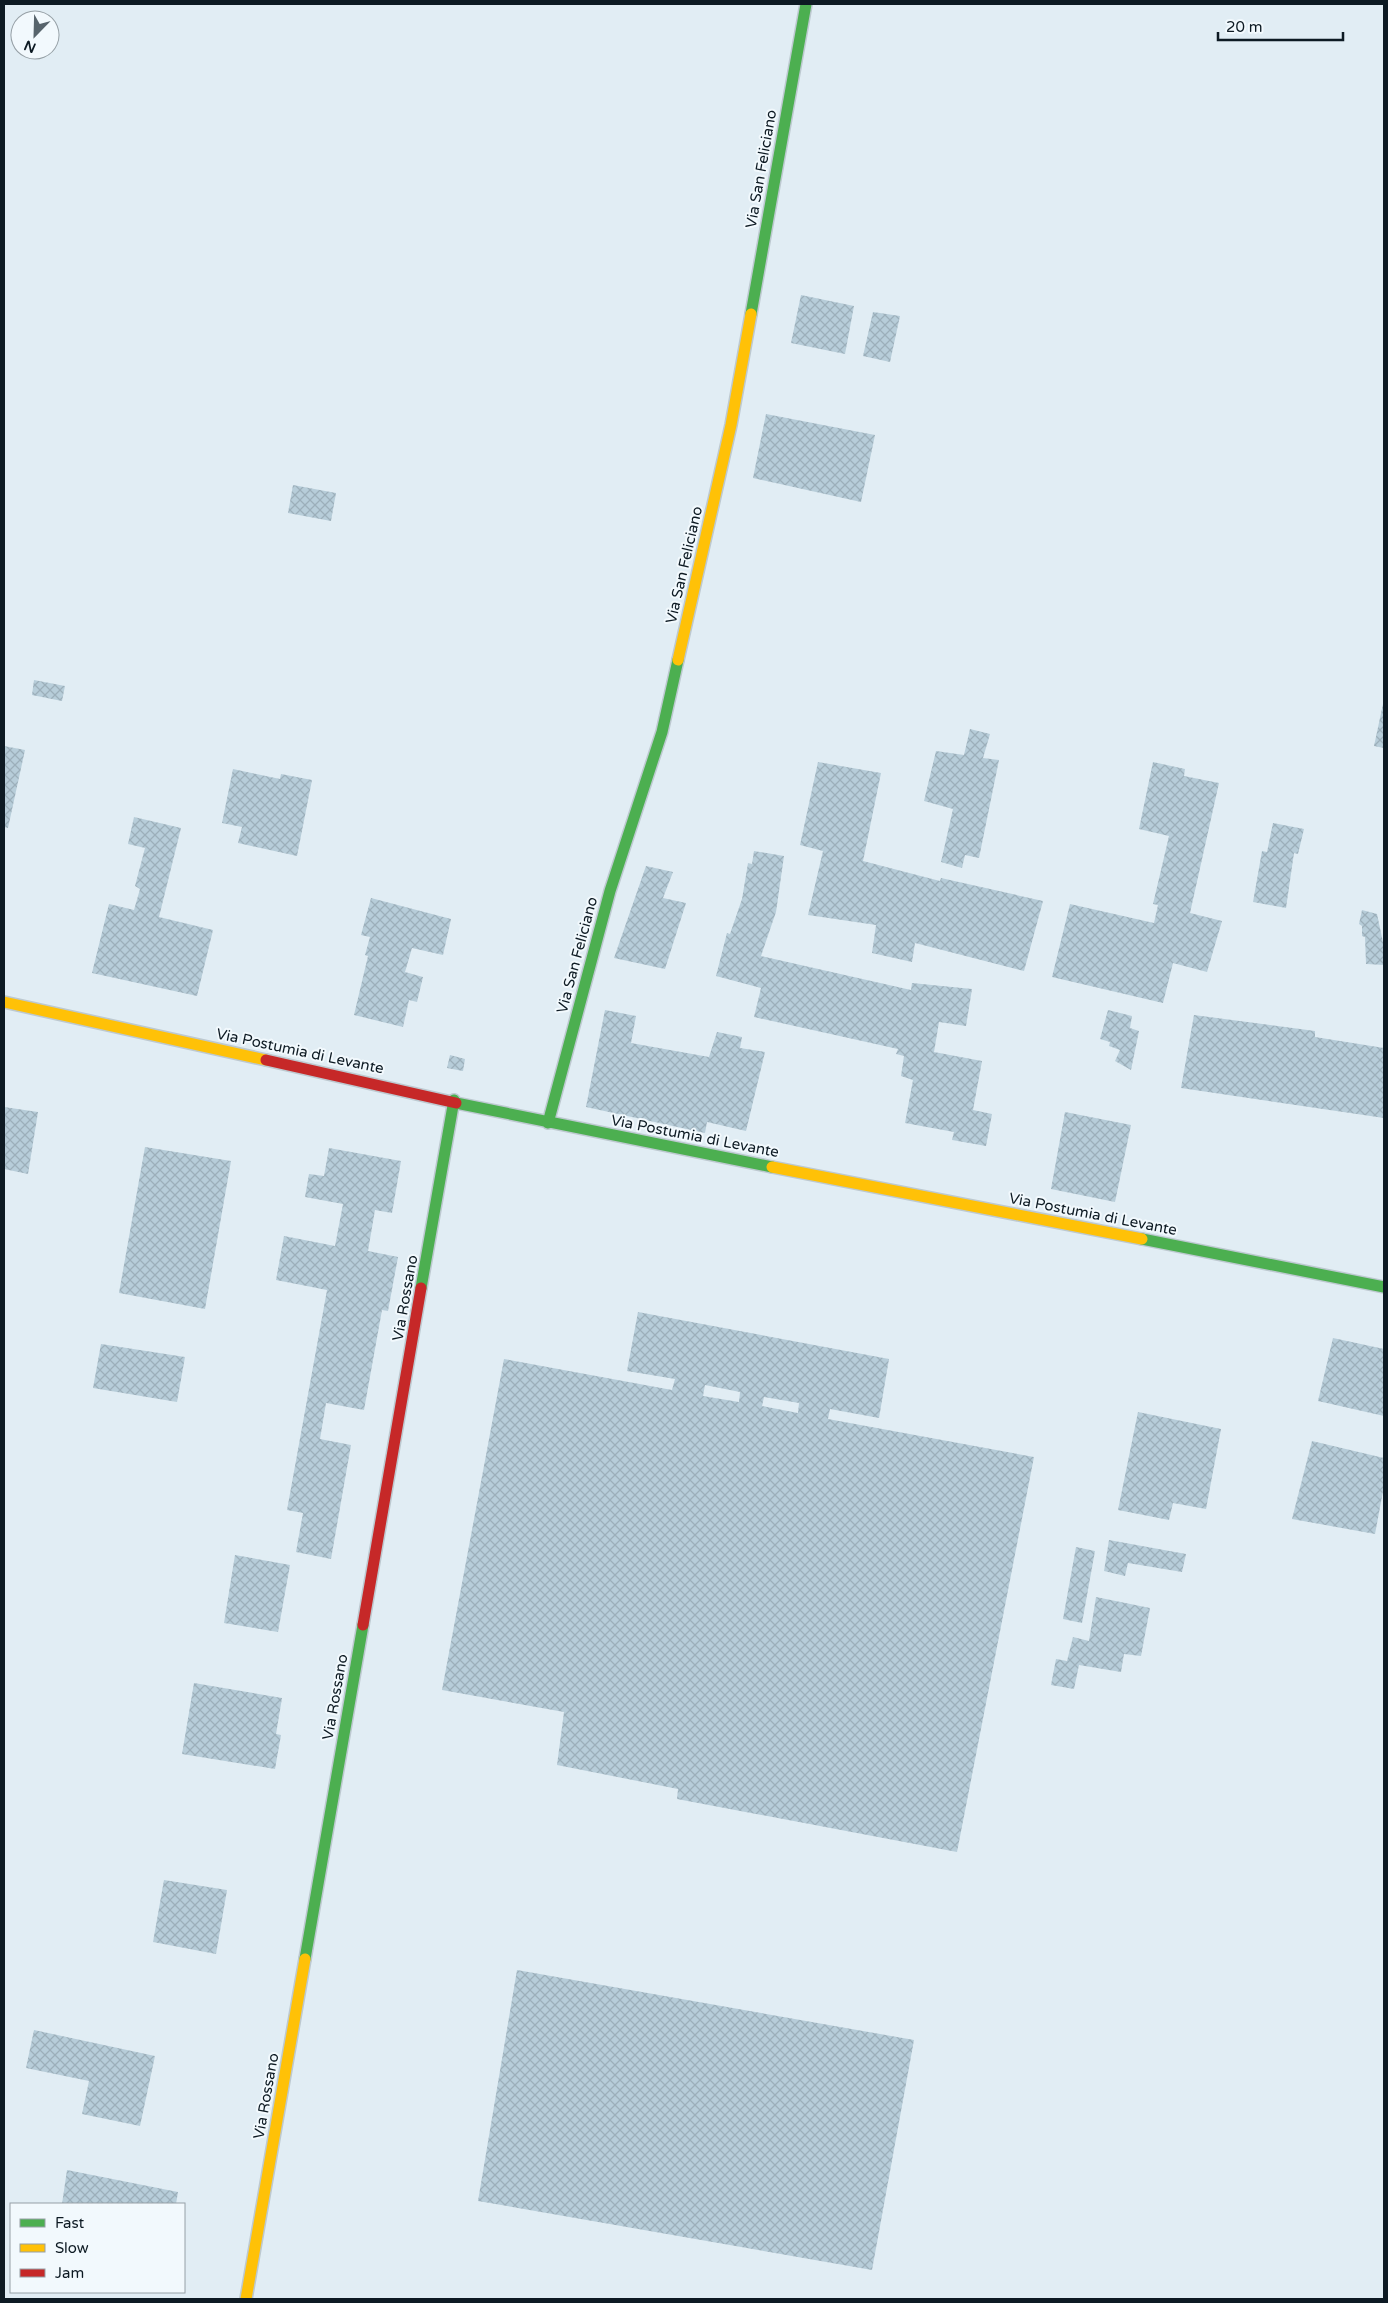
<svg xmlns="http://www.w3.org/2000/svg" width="1388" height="2303" font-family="'Varela Round',sans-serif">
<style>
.building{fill:url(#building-cross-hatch);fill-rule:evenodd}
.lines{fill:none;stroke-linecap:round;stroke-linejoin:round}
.fast-casing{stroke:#bdc9d0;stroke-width:14}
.slow-casing{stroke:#bdc9d0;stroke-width:14}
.jam-casing{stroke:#bdc9d0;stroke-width:14}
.fast{stroke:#4caf50;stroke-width:11}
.slow{stroke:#ffc107;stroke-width:11}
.jam{stroke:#c62828;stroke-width:11}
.labels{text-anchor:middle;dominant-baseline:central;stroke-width:4;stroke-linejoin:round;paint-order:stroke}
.street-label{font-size:15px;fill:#0d1a23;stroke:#f2f9fd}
</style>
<defs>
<pattern id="building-cross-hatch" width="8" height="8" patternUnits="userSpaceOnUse" patternTransform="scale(1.25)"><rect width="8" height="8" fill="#b7cdd9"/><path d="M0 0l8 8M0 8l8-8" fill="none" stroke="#9cafba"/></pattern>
</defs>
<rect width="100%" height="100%" fill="#e1edf4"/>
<g class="building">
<path d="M801,295L854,306L845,354L791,343Z"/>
<path d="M873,312L900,316L890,362L863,356Z"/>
<path d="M766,414L875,435L861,502L753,478Z"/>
<path d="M293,485L336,493L331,521L288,513Z"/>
<path d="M34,680L65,686L62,701L32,695Z"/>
<path d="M1383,704H1384V748L1374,746Z"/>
<path d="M970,729L990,734L983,758L999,760L979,858L965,855L962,868L941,862L953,809L924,801L936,751L964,755Z"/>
<path d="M4,746L25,750L8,828L4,827Z"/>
<path d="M818,762L881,773L863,861L940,881L941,878L1043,901L1024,971L915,943L912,962L872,953L876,925L808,915L823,851L800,845Z"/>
<path d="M1153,762L1185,769L1184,776L1219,783L1190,913L1222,921L1207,972L1173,963L1163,1003L1052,977L1070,904L1154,923L1158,905L1153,904L1169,836L1139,829Z"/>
<path d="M233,769L280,779L281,774L312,780L297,856L238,843L242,827L222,823Z"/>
<path d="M134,817L181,828L159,917L213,930L197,996L92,973L109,904L134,910L140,889L135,886L145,848L128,844Z"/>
<path d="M1273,823L1304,829L1298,854L1294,853L1286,908L1253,902L1262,851L1267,852Z"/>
<path d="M754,851L784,856L776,912L761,956L911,990L912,983L972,989L966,1026L939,1022L934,1052L982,1061L973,1110L992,1114L986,1146L952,1140L954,1132L905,1123L913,1080L901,1076L904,1056L896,1054L898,1049L754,1017L761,988L716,976L727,933L730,934L742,899L748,863L752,864Z"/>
<path d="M646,866L673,872L663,898L686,903L665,969L614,958Z"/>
<path d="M371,898L451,919L443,955L412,948L405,972L423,977L417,1002L409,1000L403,1027L354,1015L368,956L365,955L370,937L361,935Z"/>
<path d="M1362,910L1377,914L1384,947V965L1366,964L1365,937L1362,936V926L1359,924Z"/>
<path d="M605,1010L636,1016L631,1043L709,1057L717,1032L742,1037L740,1048L765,1052L746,1131L707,1122L705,1133L586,1107Z"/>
<path d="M1108,1010L1132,1016L1130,1028L1139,1031L1131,1070L1115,1061L1120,1050L1109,1046L1110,1042L1100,1039Z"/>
<path d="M1194,1015L1315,1031V1037L1384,1048V1118L1181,1088Z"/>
<path d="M450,1055L465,1059L463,1071L447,1068Z"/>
<path d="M4,1107L38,1112L28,1174L4,1169Z"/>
<path d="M1065,1112L1131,1125L1115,1202L1051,1189Z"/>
<path d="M145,1147L231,1161L205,1309L119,1293Z"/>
<path d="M329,1148L401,1161L392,1213L375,1210L368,1251L398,1257L388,1311L382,1310L364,1410L326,1403L320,1439L351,1445L331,1559L296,1552L303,1513L287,1510L327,1290L276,1280L284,1236L335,1246L343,1204L305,1197L309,1174L324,1176Z"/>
<path d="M638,1312L889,1359L879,1418L830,1409L828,1419L1034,1457L957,1852L677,1799L678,1789L557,1765L564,1712L442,1690L504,1359L672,1390L675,1379L627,1371ZM705,1385L740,1392L739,1402L703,1396ZM764,1397L799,1403L798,1413L762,1406Z"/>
<path d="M1333,1338L1384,1349V1416L1318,1401Z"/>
<path d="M101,1344L185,1357L177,1402L93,1388Z"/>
<path d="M1138,1412L1221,1429L1206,1509L1173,1503L1169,1520L1118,1510Z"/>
<path d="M1312,1441L1384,1458V1486L1375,1534L1292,1519Z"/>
<path d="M1109,1540L1186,1554L1182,1572L1128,1563L1125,1576L1104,1571Z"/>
<path d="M1076,1547L1095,1551L1082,1623L1063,1619Z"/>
<path d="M235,1555L290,1565L278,1632L224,1623Z"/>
<path d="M1096,1597L1150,1608L1141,1656L1124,1654L1121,1672L1079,1665L1074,1689L1051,1685L1056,1659L1067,1661L1073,1637L1089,1641Z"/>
<path d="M194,1683L282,1698L276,1734L281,1735L275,1769L182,1754Z"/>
<path d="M164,1880L227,1890L216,1954L153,1942Z"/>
<path d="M517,1970L914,2040L872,2270L478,2201Z"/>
<path d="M34,2030L155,2056L140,2126L82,2114L89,2081L26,2068Z"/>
<path d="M67,2170L178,2192L176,2204H62Z"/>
</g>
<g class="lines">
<g class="fast-casing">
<g id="fast">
<path d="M751,314L806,4"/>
<path d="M456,1103L772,1167"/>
<path d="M548,1123L610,891L662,732L678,660"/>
<path d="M1142,1239L1384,1287"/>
<path d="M421,1288L454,1100"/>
<path d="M305,1959L363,1625"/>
</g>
</g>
<g class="slow-casing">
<g id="slow">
<path d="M678,660L731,425L751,314"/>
<path d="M4,1002L266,1060"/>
<path d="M772,1167L1142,1239"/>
<path d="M246,2299L305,1959"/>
</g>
</g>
<g class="jam-casing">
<g id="jam">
<path d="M266,1060L456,1103"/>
<path d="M363,1625L421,1288"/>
</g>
</g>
<use href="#fast" class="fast"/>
<use href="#slow" class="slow"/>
<use href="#jam" class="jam"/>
</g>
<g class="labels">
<g class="street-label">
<text transform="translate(761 169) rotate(-80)">Via San Feliciano</text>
<text transform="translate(684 565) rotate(-77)">Via San Feliciano</text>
<text transform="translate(577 955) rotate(-75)">Via San Feliciano</text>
<text transform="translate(300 1051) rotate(12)">Via Postumia di Levante</text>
<text transform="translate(695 1136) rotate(11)">Via Postumia di Levante</text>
<text transform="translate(1093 1214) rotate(11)">Via Postumia di Levante</text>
<text transform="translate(405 1298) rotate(-80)">Via Rossano</text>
<text transform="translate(335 1697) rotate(-80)">Via Rossano</text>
<text transform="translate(266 2096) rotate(-80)">Via Rossano</text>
</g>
</g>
<rect width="1388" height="2303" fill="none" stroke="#0d1a23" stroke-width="10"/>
<rect x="10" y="2203" width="175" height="90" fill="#f2f9fd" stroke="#96a0a6"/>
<rect x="20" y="2219" width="25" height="8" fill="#4caf50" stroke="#96a0a6"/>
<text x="55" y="2228" font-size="15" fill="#0d1a23">Fast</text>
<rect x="20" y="2244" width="25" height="8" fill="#ffc107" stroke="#96a0a6"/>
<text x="55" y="2253" font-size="15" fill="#0d1a23">Slow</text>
<rect x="20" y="2269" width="25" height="8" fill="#c62828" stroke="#96a0a6"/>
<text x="55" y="2278" font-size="15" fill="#0d1a23">Jam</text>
<g transform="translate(35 35) rotate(203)"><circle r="24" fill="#f2f9fd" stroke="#96a0a6"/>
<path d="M0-4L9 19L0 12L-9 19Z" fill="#57646c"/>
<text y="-8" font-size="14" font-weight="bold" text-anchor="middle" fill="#0d1a23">N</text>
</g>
<path d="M1218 32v8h125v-8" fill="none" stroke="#0d1a23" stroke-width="2.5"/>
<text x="1226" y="32" font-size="15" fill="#0d1a23" stroke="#f2f9fd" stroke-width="4" paint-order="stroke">20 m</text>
</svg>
